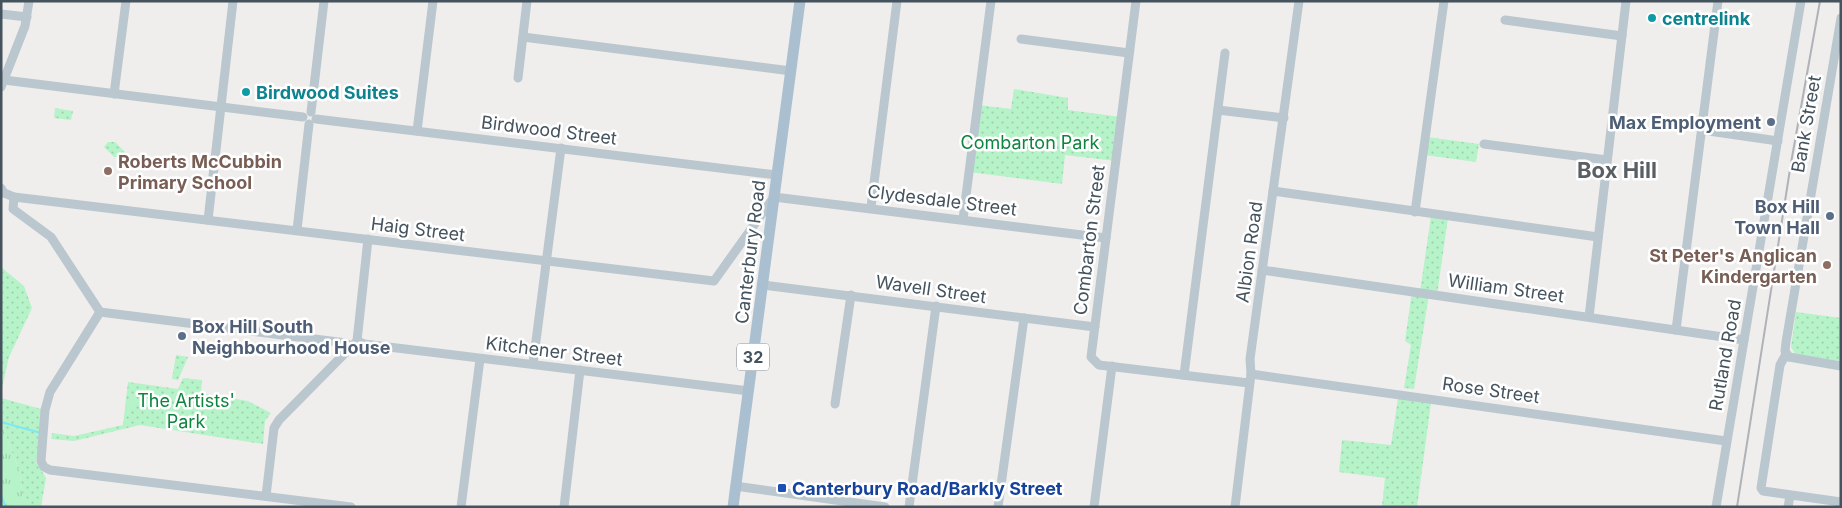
<svg xmlns="http://www.w3.org/2000/svg" width="1842" height="508" font-family="Inter,sans-serif">
<style>
.grass{fill:url(#grass-tufts)}
.park{fill:url(#park-dots)}
.pitch{fill:#b6f3c8}
.lines{fill:none;stroke-linecap:round;stroke-linejoin:round}
.stream{stroke:#7fe7f5;stroke-width:2}
.minor{stroke:#bac7ce;stroke-width:9}
.major{stroke:#aac0d0;stroke-width:11}
.rail{stroke:#afb3b9;stroke-width:2}
.culture-dot{fill:#0f9aa8;stroke:#fff;stroke-width:2}
.service-dot{fill:#5c6f8a;stroke:#fff;stroke-width:2}
.education-dot{fill:#8d6e63;stroke:#fff;stroke-width:2}
.transit-dot{fill:#1a4fb4;stroke:#fff;stroke-width:2}
.labels{text-anchor:middle;dominant-baseline:central;stroke-width:5;stroke-linejoin:round;paint-order:stroke}
.shield{fill:#fff;stroke:#7c878e;stroke-width:1}
.shield-label{font-size:16px;font-weight:bold;fill:#44535d}
.culture-label{font-size:18px;font-weight:bold;fill:#0d838f;stroke:#fff;text-anchor:start}
.service-label{font-size:18px;font-weight:bold;fill:#4e5e75;stroke:#fff;text-anchor:end}
.street-label{font-size:18px;fill:#44535d;stroke:#fff}
.park-label{font-size:18px;fill:#0d853e;stroke:#fff}
.education-label{font-size:18px;font-weight:bold;fill:#785e54;stroke:#fff;text-anchor:start}
.transit-label{font-size:18px;font-weight:bold;fill:#164399;stroke:#fff;text-anchor:start}
.district-label{font-size:22px;font-weight:bold;fill:#595f63;stroke:#fff}
</style>
<defs>
<pattern id="grass-tufts" width="24" height="20" patternUnits="userSpaceOnUse" patternTransform="scale(1.25)"><rect width="24" height="20" fill="#b6f3c8"/><path d="M3 7l-1-3M5 7V3M7 7l1-3M15 17l-1-3M17 17v-4M19 17l1-3" fill="none" stroke="#9ed2ae"/></pattern>
<pattern id="park-dots" width="8" height="8" patternUnits="userSpaceOnUse" patternTransform="scale(1.25)"><rect width="8" height="8" fill="#b6f3c8"/><path d="M2 2h.1M6 6h.1" fill="none" stroke="#9ed2ae" stroke-width="1.8" stroke-linecap="round"/></pattern>
</defs>
<rect width="100%" height="100%" fill="#f0eded"/>
<path class="grass" d="M1,422L20,473L24,507H1Z"/>
<g class="park">
<path d="M1014,89L1068,98V110L1121,117L1116,161L1065,155L1062,184L969,172L978,105L1011,109Z"/>
<path d="M55,108L73,111L71,120L54,118Z"/>
<path d="M1427,137L1479,144L1476,162L1425,155Z"/>
<path d="M108,142H115L126,153L121,158L114,157L104,147Z"/>
<path d="M1431,216L1448,218L1437,295L1429,294L1414,389L1404,388L1411,345L1405,341L1412,291L1420,292Z"/>
<path d="M1,267L24,286L32,308L9,357L1,392Z"/>
<path d="M1796,312L1841,318L1840,361L1795,354L1791,347Z"/>
<path d="M176,355L188,357L178,380L172,379Z"/>
<path d="M183,378L202,380L201,393L248,401L271,413L265,421L263,444L140,425L74,441L51,439L52,433L74,436L123,425L128,382L178,389Z"/>
<path d="M1,398L45,410L36,462L46,478L41,507H24L20,473L1,422Z"/>
<path d="M1398,398L1431,403L1417,507H1382L1385,478L1339,472L1342,440L1391,445Z"/>
</g>
<circle class="pitch" cx="131" cy="405" r="5.5"/>
<g class="lines">
<g class="stream">
<path d="M1,422L41,433"/>
<path d="M1,496L6,507"/>
</g>
<g class="minor">
<path d="M1136,1L1091,357L1099,365L1249,383"/>
<path d="M1,14L27,17"/>
<path d="M1505,20L1622,36"/>
<path d="M523,37L791,71"/>
<path d="M1021,39L1129,53"/>
<path d="M518,78L527,1"/>
<path d="M4,80L303,117"/>
<path d="M1,87L25,26L29,1"/>
<path d="M114,94L126,1"/>
<path d="M1218,110L1284,118"/>
<path d="M311,112L324,1"/>
<path d="M316,119L777,175"/>
<path d="M1702,130L1778,141"/>
<path d="M417,131L433,1"/>
<path d="M1484,144L1607,160"/>
<path d="M1,188L4,193L14,197L714,281L774,197L1106,238"/>
<path d="M1273,191L1598,237"/>
<path d="M14,197L13,209L51,237L100,312"/>
<path d="M871,207L897,1"/>
<path d="M1415,212L1444,1"/>
<path d="M963,219L991,1"/>
<path d="M208,220L233,1"/>
<path d="M297,230L309,124"/>
<path d="M1262,270L1744,340"/>
<path d="M763,285L1095,327"/>
<path d="M100,312L50,392L45,410L41,461L44,467L50,470L351,507"/>
<path d="M100,312L346,343L351,348"/>
<path d="M1589,317L1626,1"/>
<path d="M1676,330L1718,1"/>
<path d="M357,341L364,344L749,391"/>
<path d="M1786,354L1780,365L1761,488L1763,491L1841,502"/>
<path d="M1789,357L1785,351L1786,342L1841,18"/>
<path d="M1789,357L1841,366"/>
<path d="M533,364L561,148"/>
<path d="M1251,374L1726,441"/>
<path d="M1184,375L1225,53"/>
<path d="M835,404L851,295"/>
<path d="M735,486L885,507"/>
<path d="M266,496L274,428L279,420L357,341L368,239"/>
<path d="M461,507L480,359"/>
<path d="M564,507L580,370"/>
<path d="M909,507L936,306"/>
<path d="M998,507L1024,318"/>
<path d="M1094,507L1112,366"/>
<path d="M1235,507L1251,374L1250,359L1299,1"/>
<path d="M1716,507L1801,1"/>
<path d="M1788,507L1790,496"/>
</g>
<path class="major" d="M733,507L800,1"/>
<path class="rail" d="M1737,507L1791,163L1820,1"/>
</g>
<g class="culture-dot">
<circle cx="1652" cy="18" r="5"/>
<circle cx="246" cy="92" r="5"/>
</g>
<g class="service-dot">
<circle cx="1771" cy="122" r="5"/>
<circle cx="1830" cy="216" r="5"/>
<circle cx="182" cy="336" r="5"/>
</g>
<g class="education-dot">
<circle cx="108" cy="171" r="5"/>
<circle cx="1827" cy="265" r="5"/>
</g>
<rect class="transit-dot" x="777" y="483" width="10" height="10" rx="2.5"/>
<g class="labels">
<rect class="shield" x="737" y="343.5" width="32" height="27" rx="4"/>
<g class="shield-label">
<text x="753" y="357">32</text>
</g>
<g class="culture-label">
<text x="1662" y="18">centrelink</text>
<text x="256" y="92">Birdwood Suites</text>
</g>
<g class="service-label">
<text x="1761" y="122">Max Employment</text>
<text x="1820" y="206">Box Hill<tspan x="1820" dy="21">Town Hall</tspan></text>
<text x="192" y="326" text-anchor="start">Box Hill South<tspan x="192" dy="21">Neighbourhood House</tspan></text>
</g>
<g class="street-label">
<text transform="translate(1806 124) rotate(-80)">Bank Street</text>
<text transform="translate(549 130) rotate(7)">Birdwood Street</text>
<text transform="translate(942 200) rotate(7)">Clydesdale Street</text>
<text transform="translate(418 229) rotate(7)">Haig Street</text>
<text transform="translate(1089 240) rotate(-83)">Combarton Street</text>
<text transform="translate(750 252) rotate(-83)">Canterbury Road</text>
<text transform="translate(1249 252) rotate(-82)">Albion Road</text>
<text transform="translate(1506 288) rotate(8)">William Street</text>
<text transform="translate(931 289) rotate(8)">Wavell Street</text>
<text transform="translate(554 351) rotate(7)">Kitchener Street</text>
<text transform="translate(1725 355) rotate(-80)">Rutland Road</text>
<text transform="translate(1491 390) rotate(8)">Rose Street</text>
</g>
<g class="park-label">
<text x="1030" y="142">Combarton Park</text>
<text x="186" y="400">The Artists'<tspan x="186" dy="21">Park</tspan></text>
</g>
<g class="education-label">
<text x="118" y="161">Roberts McCubbin<tspan x="118" dy="21">Primary School</tspan></text>
<text x="1817" y="255" text-anchor="end">St Peter's Anglican<tspan x="1817" dy="21">Kindergarten</tspan></text>
</g>
<g class="transit-label">
<text x="792" y="488">Canterbury Road/Barkly Street</text>
</g>
<g class="district-label">
<text x="1617" y="170">Box Hill</text>
</g>
</g>
<rect width="1842" height="508" fill="none" stroke="#44535d" stroke-width="5"/>
</svg>
